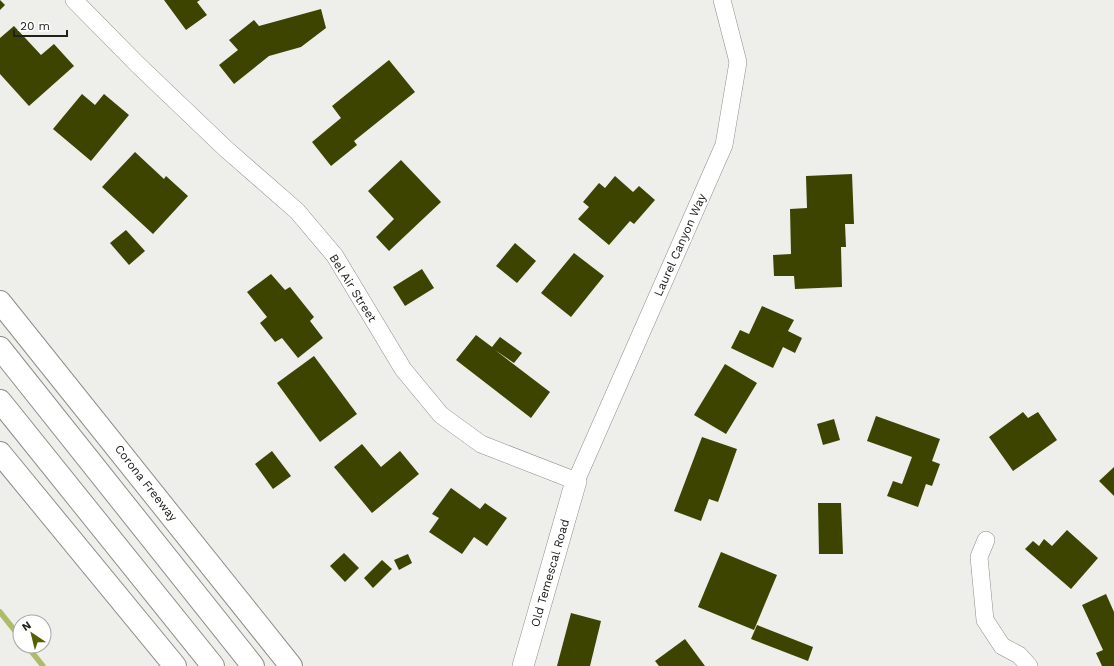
<svg xmlns="http://www.w3.org/2000/svg" width="1114" height="666" font-family="'Work Sans',sans-serif">
<style>
.lines{fill:none;stroke-linecap:round;stroke-linejoin:round}
.stream{stroke:#aebb6a;stroke-width:5.5}
.building{fill:#3d4400}
.minor-casing{stroke:#8d8e89;stroke-width:18}
.tertiary-casing{stroke:#8d8e89;stroke-width:22}
.motorway-casing{stroke:#8d8e89;stroke-width:24}
.minor{stroke:#fff;stroke-width:17}
.tertiary{stroke:#fff;stroke-width:21}
.motorway{stroke:#fff;stroke-width:22}
.labels{text-anchor:middle;dominant-baseline:central;stroke-width:4;stroke-linejoin:round;paint-order:stroke}
.street-label{font-size:12px;fill:#21211f;stroke:#fff}
</style>
<rect width="100%" height="100%" fill="#eeefea"/>
<g class="lines">
<g class="stream">
<path d="M0,612L20,637"/>
<path d="M27,646L43,666"/>
</g>
</g>
<g class="building">
<path d="M0,0L5,5L0,10Z"/>
<path d="M164,0H200L197,2L207,15L186,30Z"/>
<path d="M321,9L326,28L301,47L269,56L234,84L219,65L238,50L229,40L254,20L259,26Z"/>
<path d="M14,26L41,55L54,44L74,66L29,106L0,74V38Z"/>
<path d="M389,60L415,92L354,141L357,145L331,166L312,142L341,118L332,106Z"/>
<path d="M82,94L95,105L104,94L129,115L91,161L53,129Z"/>
<path d="M135,152L164,179L166,176L188,196L153,234L102,187Z"/>
<path d="M401,160L441,202L389,251L376,237L394,219L368,191Z"/>
<path d="M852,174L854,224H845L846,247H841L842,287L795,289L794,276H774L773,255L791,254L790,209L807,208L806,176Z"/>
<path d="M615,176L633,192L639,186L655,200L634,224L630,221L609,245L578,219L589,207L583,202L599,183L605,188Z"/>
<path d="M126,230L145,251L129,265L110,243Z"/>
<path d="M515,243L536,261L517,283L496,266Z"/>
<path d="M574,253L604,276L571,317L541,293Z"/>
<path d="M422,269L434,288L405,306L393,287Z"/>
<path d="M271,274L285,290L290,287L314,317L310,321L323,338L298,358L282,338L275,342L260,323L267,317L247,292Z"/>
<path d="M762,306L794,320L788,331L802,338L795,353L783,347L773,368L731,348L740,330L749,334Z"/>
<path d="M476,335L492,347L500,337L522,353L514,363L495,350L550,392L531,418L456,360Z"/>
<path d="M314,356L357,414L320,442L277,383Z"/>
<path d="M725,364L757,383L726,434L694,415Z"/>
<path d="M1023,412L1028,418L1038,412L1057,440L1013,471L989,437Z"/>
<path d="M876,416L940,439L932,461L940,464L932,486L926,484L918,507L887,496L893,481L902,484L912,457L867,441Z"/>
<path d="M834,419L840,440L823,445L817,424Z"/>
<path d="M702,437L737,449L718,502L709,499L701,521L674,511Z"/>
<path d="M362,444L381,467L400,451L419,474L372,513L334,467Z"/>
<path d="M272,451L291,476L273,489L255,464Z"/>
<path d="M1114,467V496L1099,481Z"/>
<path d="M451,488L480,509L485,503L507,518L487,546L474,537L462,554L429,532L439,518L432,514Z"/>
<path d="M818,503H841L843,554H819Z"/>
<path d="M1067,530L1098,558L1071,589L1025,549L1033,541L1039,546L1044,539L1052,546Z"/>
<path d="M721,552L777,575L754,630L698,607Z"/>
<path d="M344,553L359,568L345,582L330,566Z"/>
<path d="M408,554L412,563L399,570L394,560Z"/>
<path d="M382,560L392,569L373,588L364,578Z"/>
<path d="M1106,594L1114,612V666H1102L1096,653L1103,650L1082,605Z"/>
<path d="M571,613L601,621L590,666H557Z"/>
<path d="M757,625L813,647L808,661L751,639Z"/>
<path d="M685,639L705,666H659L655,661Z"/>
</g>
<g class="lines">
<g class="minor-casing">
<g id="minor">
<path d="M74,0L137,64L226,149L297,211L335,256L403,369L441,415L481,444L576,481L724,145L738,62L722,0"/>
<path d="M986,540L979,557L985,620L1002,646L1019,655L1029,666"/>
</g>
</g>
<g class="tertiary-casing">
<path id="tertiary" d="M523,666L576,481"/>
</g>
<g class="motorway-casing">
<g id="motorway">
<path d="M0,302L291,666"/>
<path d="M0,348L253,666"/>
<path d="M0,401L213,666"/>
<path d="M0,453L175,666"/>
</g>
</g>
<use href="#minor" class="minor"/>
<use href="#tertiary" class="tertiary"/>
<use href="#motorway" class="motorway"/>
</g>
<g class="labels">
<g class="street-label">
<text transform="translate(680 245) rotate(-66)">Laurel Canyon Way</text>
<text transform="translate(353 288) rotate(58)">Bel Air Street</text>
<text transform="translate(146 483) rotate(52)">Corona Freeway</text>
<text transform="translate(550 573) rotate(-74)">Old Temescal Road</text>
</g>
</g>
<g transform="translate(32 634) rotate(325)"><circle r="19" fill="#ffffff" stroke="#a6a6a5"/>
<path d="M0-3L7 15L0 10L-7 15Z" fill="#566000"/>
<text y="-6" font-size="11" font-weight="bold" text-anchor="middle" fill="#21211f">N</text>
</g>
<path d="M14 30v6h53v-6" fill="none" stroke="#21211f" stroke-width="2"/>
<text x="20" y="30" font-size="12" fill="#21211f" stroke="#ffffff" stroke-width="3" paint-order="stroke">20 m</text>
</svg>
